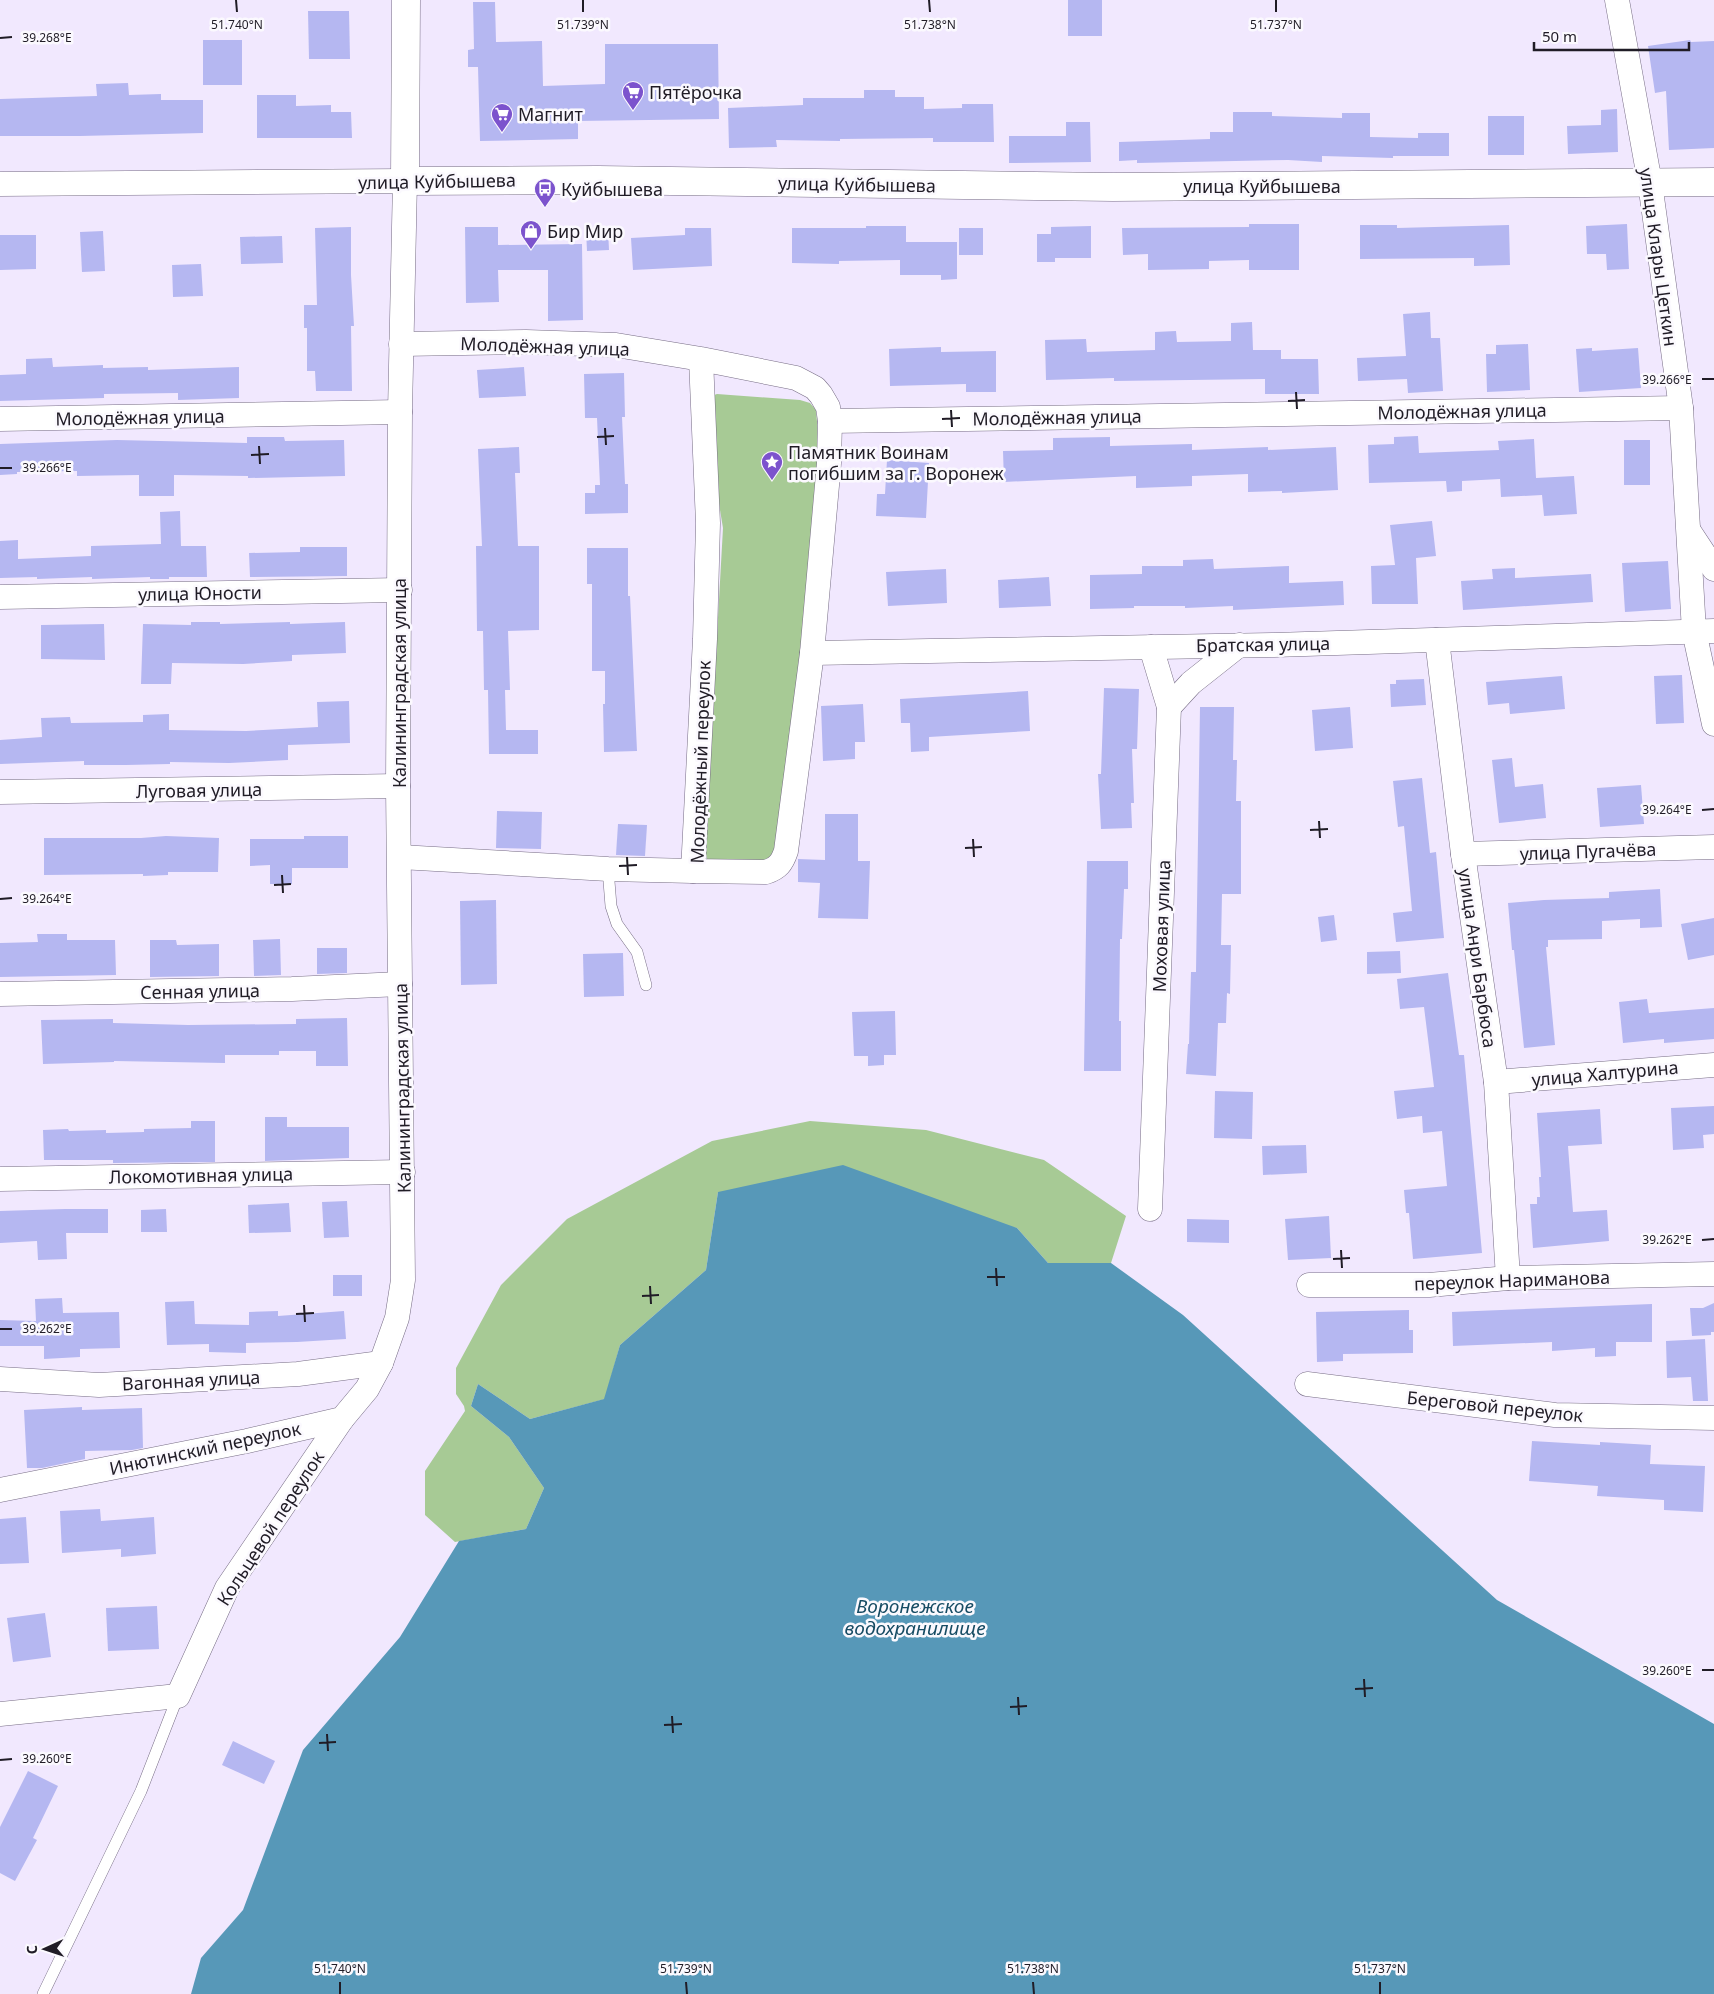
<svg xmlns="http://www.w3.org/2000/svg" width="1714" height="1994" font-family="'Noto Sans',sans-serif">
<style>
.green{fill:#a7ca95}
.water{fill:#5798b8}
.building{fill:#b5b7f1}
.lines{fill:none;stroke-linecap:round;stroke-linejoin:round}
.lane-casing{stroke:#776d85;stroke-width:12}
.street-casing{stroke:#776d85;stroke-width:25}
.secondary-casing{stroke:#776d85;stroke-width:29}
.lane{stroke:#fff;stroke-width:11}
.street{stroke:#fff;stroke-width:24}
.secondary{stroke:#fff;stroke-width:28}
.ticks{fill:none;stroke:#201c26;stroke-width:2}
.labels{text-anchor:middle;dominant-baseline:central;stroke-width:5;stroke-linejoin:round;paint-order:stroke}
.poi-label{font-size:18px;fill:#201c26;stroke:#fbf9fe;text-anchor:start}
.street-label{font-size:18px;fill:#201c26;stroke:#fbf9fe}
.water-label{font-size:19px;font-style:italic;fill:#174c64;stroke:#fbf9fe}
.ticks-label{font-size:12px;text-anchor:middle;fill:#201c26;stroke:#fbf9fe;stroke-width:5;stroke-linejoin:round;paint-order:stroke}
</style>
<rect width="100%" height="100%" fill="#f1e8fe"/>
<g class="green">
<path d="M717,394L800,400L810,403L816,410L821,468L788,803L773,859L713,864L707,859L705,851L723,528L715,480L711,396Z"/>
<path d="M810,1121L926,1130L1044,1160L1126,1216L1111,1263H1048L1017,1228L718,1192L706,1270L620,1345L605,1399L530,1419L478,1384L471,1406L509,1437L544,1488L526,1529L455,1542L425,1515V1471L465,1411L464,1406L456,1394V1368L501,1285L567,1219L712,1141Z"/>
</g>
<path class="water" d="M843,1165L1017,1228L1048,1263H1111L1183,1315L1497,1600L1714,1724V1994H191L201,1958L243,1910L303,1750L400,1637L459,1541L526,1529L544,1488L509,1437L471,1406L478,1384L530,1419L604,1399L620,1345L706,1270L718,1192Z"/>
<g class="building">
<rect x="1068" y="0" width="34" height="36"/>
<path d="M473,2H495L496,42L542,41L543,86L605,84V44H718L719,119L578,121V139L480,141L478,67H468V50L474,49Z"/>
<path d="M308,11H349L350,59H309Z"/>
<rect x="203" y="40" width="39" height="45"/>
<path d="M1690,40L1691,42L1714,41V148L1669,150L1666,91L1655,93L1648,46Z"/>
<path d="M128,83L129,95L161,94V100H203V133L80,136H0V99L97,96L96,84Z"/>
<path d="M864,90H895V97H924V109L962,108V104H993L994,142H933V138L840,139V141L776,140L777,147L729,148L728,108L803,105V98H864Z"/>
<path d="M257,95H296V106L331,105V112H351L352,138H257Z"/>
<path d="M1617,109L1618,152L1568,154L1567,126L1601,125V110Z"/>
<path d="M1233,112H1272V116L1342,118V113H1370V137L1418,138V133H1449V156H1393V158L1322,156V162L1288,160L1137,163V160L1119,161V142L1210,139V132H1233Z"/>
<rect x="1488" y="116" width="36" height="39"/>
<path d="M1066,122H1090L1091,162L1009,163V136H1066Z"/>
<path d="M1249,224H1299V270H1249V260L1209,261V269L1148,270V254L1123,255L1122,228L1249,227Z"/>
<path d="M1627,224L1629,269L1607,270L1606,254H1587L1586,226Z"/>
<path d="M1360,225H1397V228L1509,225L1510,265L1474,266V258L1360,259Z"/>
<path d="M866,226H906V242H957V279L941,280V275H900V260L839,261V264L792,263V228H866Z"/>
<path d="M1091,226V258H1055V262H1037V234H1051V227Z"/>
<path d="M351,227V275L354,326H351L352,391H316L315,371H307V328H304V305H317L315,228Z"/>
<path d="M465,227H498V245L582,244L583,320L548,321V270H498L499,302L466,303Z"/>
<path d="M685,228H711L712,266L633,270L631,238L685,235Z"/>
<rect x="959" y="228" width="24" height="27"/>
<path d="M586,230H608L609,250L587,251Z"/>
<path d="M103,231L105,271L82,272L80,232Z"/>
<path d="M0,235H36V269L0,270Z"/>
<path d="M282,236L283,263L241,264L240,237Z"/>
<path d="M201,264L203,296L173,297L172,265Z"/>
<path d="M1430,312L1431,338H1440L1443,391L1408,393L1407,379L1358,381L1357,358L1406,356L1403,314Z"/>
<path d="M1252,322L1253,350H1281V359H1318L1319,394H1265V379L1114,381V378L1046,380L1045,340L1086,339L1087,352L1155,350V332L1176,331L1177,342L1231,341V323Z"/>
<path d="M1528,344L1530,390L1487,392L1486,354H1496V345Z"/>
<path d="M941,347V352L996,351V392H966V384L890,386L889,349Z"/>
<path d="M1592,348V351L1638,348L1641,388L1579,392L1576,349Z"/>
<path d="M52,358L53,367L103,365V368L148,367V370L239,367V398L178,400V393L104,394V398L0,401V375L26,374V359Z"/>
<path d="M524,367L526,396L479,398L477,370Z"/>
<path d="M624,373L625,417H622L625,484H628V513L585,514V493H595V485H600L597,418H585L584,374Z"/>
<path d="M1418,436L1419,453L1499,450L1498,441L1534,439L1536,478L1574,476L1577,514L1544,516L1542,495L1501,497L1500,479L1462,481V491L1447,492L1446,481L1369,483L1368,445L1394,444V437Z"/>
<path d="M247,437H284L285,441L344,440L345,476L248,478V476L174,475V496H139V475L77,476V471L17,472V474L0,475V444L117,440L247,443Z"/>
<path d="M1110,437V446L1192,444V450L1268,447V450L1336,447L1338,490L1282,493V491L1248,492V474L1192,476V486L1136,488V476L1004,482L1003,451L1053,450V438Z"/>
<rect x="1624" y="440" width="26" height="45"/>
<path d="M519,447L520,473H515L518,546H539V630L508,631L510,690H505L506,730H538V754H489L488,690H484L483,631H477L476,546H482L478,449Z"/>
<path d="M887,460L929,463L926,518L876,516L877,494H885Z"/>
<path d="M180,511L181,546H206L207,577H169V579H150V577L92,579V577L37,579V577L0,578V541L18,540V559L91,556V546L161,544L160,512Z"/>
<path d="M1432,521L1436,556L1416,558L1418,604H1372L1371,566L1395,565L1390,525Z"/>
<path d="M300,547H347V576L250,577L249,553L300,552Z"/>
<path d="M587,548H628V596H630L637,751L604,752L603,704H605V671H592V584H587Z"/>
<path d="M1213,559L1214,569L1289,566V583L1343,581L1344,605L1233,610V606L1185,608V606H1134V608L1090,609V575L1142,574V566H1183V560Z"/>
<path d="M1668,561L1671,609L1625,612L1622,563Z"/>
<path d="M1515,568V578L1591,574L1593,602L1463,610L1461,581L1493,579L1492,569Z"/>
<path d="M946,569L947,603L888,606L886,572Z"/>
<path d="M1049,577L1051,606L999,608L998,580Z"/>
<path d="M191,622H220V624L290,622V624L345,622L346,653L292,655V661L243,664L172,663L171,684H141L143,624L191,625Z"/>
<path d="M104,624L105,660L41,659V625Z"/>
<path d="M1682,675L1684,723L1656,724L1654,676Z"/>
<path d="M1562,676L1565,709L1510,714L1509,703L1488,705L1486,682Z"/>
<path d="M1424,679L1426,705L1391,707L1390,684H1396V680Z"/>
<path d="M1104,688L1139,689L1137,749H1132L1134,803H1131L1132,828L1101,829L1098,774H1101Z"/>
<path d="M1028,691L1030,731L929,737V751L911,752L910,723H901L900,699Z"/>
<path d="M349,701L350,743L288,745V760L229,763L170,762V764L126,765H84V761L0,764V740L42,737L41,718L70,717L71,723L143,722V715L169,714V730L246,731L318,727L317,702Z"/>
<path d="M863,704L865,742H855V759L823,761L821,706Z"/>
<path d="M1200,707H1234L1233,760H1237L1236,801H1241V894H1222L1221,945H1231L1230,994L1227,993L1226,1023H1218L1216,1076L1186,1074L1188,1044H1189L1191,972H1196Z"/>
<path d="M1350,707L1353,748L1315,751L1312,710Z"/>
<path d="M1512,758L1515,787L1543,784L1546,818L1499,823L1492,760Z"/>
<path d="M1422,778L1430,853L1436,852L1444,938L1396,942L1393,913L1412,911L1404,826L1398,827L1393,781Z"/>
<path d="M1641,785L1644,824L1600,827L1597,788Z"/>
<path d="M497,811L542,812L541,849L496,848Z"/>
<path d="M825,814H858V861H870L868,919L818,918L820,883L798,882V859L825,860Z"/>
<path d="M618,824L647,825L645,856L616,855Z"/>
<path d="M166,836L219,838L218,872H168V875L143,876V874L44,875V838H141Z"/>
<path d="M304,836H348V868H292V884H270V865L250,866V839H304Z"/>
<path d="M1087,861H1128V889H1124L1122,939H1120L1119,1021H1121V1071H1084Z"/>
<path d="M1660,889L1662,927L1640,928V919L1602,921V939L1548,940V947H1546L1555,1045L1524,1048L1514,950H1512L1508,903L1544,900L1609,898V892Z"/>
<path d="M496,900L497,984L461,985L460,901Z"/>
<path d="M1334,915L1337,940L1321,942L1318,917Z"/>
<path d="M1714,918V955L1688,960L1681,924Z"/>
<path d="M37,934H67V940H115L116,975L0,977V943L38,942Z"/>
<path d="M280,939L281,975L254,976L253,940Z"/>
<path d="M150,940H176L177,945L219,944V976L150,977Z"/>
<path d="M317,948H347V973L317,974Z"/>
<path d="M1400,951L1401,973L1367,974V952Z"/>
<path d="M623,953L624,996L584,997L583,954Z"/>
<path d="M1448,973L1459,1055H1464L1482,1253L1413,1259L1409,1213H1406L1404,1190L1447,1186L1442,1131L1423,1133L1422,1116L1397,1119L1394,1091L1434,1087L1424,1007L1400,1009L1397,979Z"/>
<path d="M1647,999L1649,1013L1714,1008V1039L1664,1043V1039L1623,1043L1619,1002Z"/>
<path d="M895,1011L896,1055H884V1065L868,1066V1056H854L852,1012Z"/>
<path d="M347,1018L348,1066H316V1051H279V1055H225V1063L114,1061V1062L43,1064L41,1020L113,1019V1023L188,1025L296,1024V1019Z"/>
<path d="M1215,1091L1253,1092L1252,1139L1214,1138Z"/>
<path d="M1714,1106V1134L1703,1135L1704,1148L1673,1150L1671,1108Z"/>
<path d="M1600,1109L1602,1144L1568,1146L1573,1212L1607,1210L1609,1241L1533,1248L1530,1204H1537V1197H1540L1539,1177H1541L1537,1113Z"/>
<path d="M265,1117H287V1127H349V1158L265,1161Z"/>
<path d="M191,1121H215V1162L113,1163V1160H44L43,1130L68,1129L69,1131L106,1130V1133L144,1132V1129L191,1128Z"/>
<path d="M1306,1145L1307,1173L1263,1175L1262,1146Z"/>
<path d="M347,1201L349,1237L324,1238L322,1202Z"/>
<path d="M289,1203L291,1232L249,1233L248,1205Z"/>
<path d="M65,1209H108V1233H66L67,1259L38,1260L37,1241L0,1243V1211Z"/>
<path d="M166,1209L167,1232H141V1210Z"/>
<path d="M1329,1216L1331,1258L1288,1260L1285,1219Z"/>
<path d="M1187,1219L1229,1220V1243L1187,1242Z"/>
<rect x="333" y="1275" width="29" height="21"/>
<path d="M62,1298L63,1313L119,1312L120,1348L80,1349V1357L44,1359V1346H0V1320L36,1321L35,1299Z"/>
<path d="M194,1301L195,1324L249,1325V1312L278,1311V1316L344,1311L346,1339L297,1342L246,1343V1353L209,1352V1344L167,1345L165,1302Z"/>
<path d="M1714,1303V1332H1711V1335L1692,1336L1690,1308H1703Z"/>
<path d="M1652,1304V1342H1616V1356L1595,1357V1348L1552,1351V1342L1453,1346L1452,1312Z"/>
<path d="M1409,1310V1330H1413V1353L1343,1354V1361L1317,1362L1316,1312Z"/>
<path d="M1705,1339L1708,1401H1693L1691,1377L1667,1378L1666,1341Z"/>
<path d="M82,1407V1410L142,1408L143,1448L132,1450L85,1451V1459L42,1468H27L24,1410Z"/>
<path d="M1532,1441L1600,1445V1442L1651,1445L1650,1464L1705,1466L1703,1512L1664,1510V1500L1597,1496L1598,1486L1529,1481Z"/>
<path d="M100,1509L101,1521L154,1517L156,1554L121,1557V1549L62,1553L60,1511Z"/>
<path d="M26,1517L29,1563L0,1564V1519Z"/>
<path d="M157,1606L159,1649L108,1651L106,1608Z"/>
<path d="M45,1613L51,1657L13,1662L7,1618Z"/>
<path d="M233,1741L275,1761L264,1784L222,1765Z"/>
<path d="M28,1771L58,1786L33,1838L37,1840L15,1881L0,1873V1827Z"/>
</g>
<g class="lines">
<g class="lane-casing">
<g id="lane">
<path d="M608,869L611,906L617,924L637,952L646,985"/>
<path d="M43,1994L141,1791L178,1696"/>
</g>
</g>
<g class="street-casing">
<g id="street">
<path d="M1617,0L1650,183L1681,408L1694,631L1714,724"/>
<path d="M0,184L405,181L400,412L398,786L403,1280L397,1318L381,1363L367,1389L342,1419L247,1441L0,1490"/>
<path d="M401,344L526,342L616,345L701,359L796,378L815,388L821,395L828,407L830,421L829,463L812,653L786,851C782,863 778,868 766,872L693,871L705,639L708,523L701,359"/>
<path d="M0,419L400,412"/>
<path d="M830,421L1681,408"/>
<path d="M1689,531L1714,569"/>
<path d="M0,597L400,590"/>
<path d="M1437,640L1463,854L1496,1082L1508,1278"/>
<path d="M812,653L1274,645L1714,631"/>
<path d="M1169,707L1191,683L1239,645"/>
<path d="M0,792L398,786"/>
<path d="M1463,854L1714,847"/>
<path d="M400,857L608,869L693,871"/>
<path d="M0,994L292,989L400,984"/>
<path d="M1496,1082L1714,1065"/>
<path d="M0,1179L403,1172"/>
<path d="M1150,1209L1169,707L1151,647"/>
<path d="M1309,1285H1429L1508,1278L1714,1274"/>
<path d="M0,1379L99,1385L298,1374L381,1363"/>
<path d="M1307,1384L1555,1415L1714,1418"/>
<path d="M0,1714L178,1696L227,1588L342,1419"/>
</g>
</g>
<g class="secondary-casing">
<path id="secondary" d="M406,0L405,181L598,180L1113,187L1714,182"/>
</g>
<use href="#lane" class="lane"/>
<use href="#street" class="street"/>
<use href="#secondary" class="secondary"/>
</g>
<path class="ticks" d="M236,0L237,12M583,0V12M929,0L930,12M1276,0V12M0,38L12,37M1702,379H1714M1296,392L1297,409M1288,401L1305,400M951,410L952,427M942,419L960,418M605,428L606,445M597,437L614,436M259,446L260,464M251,455L269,454M0,468H12M1702,810L1714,809M1319,821L1320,838M1310,830L1328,829M973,839L974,857M965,848L982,847M627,857L628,875M619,866L637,865M282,875L283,893M274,885L291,884M0,899L12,898M1702,1240L1714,1239M1341,1250L1342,1268M1333,1259L1350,1258M996,1268L997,1286M987,1277H1005M650,1286L651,1304M642,1296L659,1295M304,1305L305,1322M296,1314L314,1313M0,1329H12M1702,1670H1714M1364,1679L1365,1697M1355,1689L1373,1688M1018,1697L1019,1715M1010,1707L1027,1706M672,1716L673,1733M664,1725L682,1724M327,1734L328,1751M319,1743L336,1742M0,1760L12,1759M340,1982V1994M686,1982L687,1994M1033,1982L1034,1994M1380,1982V1994"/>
<defs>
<g id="supermarket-pin" transform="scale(1.125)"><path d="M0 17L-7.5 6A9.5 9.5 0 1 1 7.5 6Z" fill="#7c53cd" stroke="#fbf9fe"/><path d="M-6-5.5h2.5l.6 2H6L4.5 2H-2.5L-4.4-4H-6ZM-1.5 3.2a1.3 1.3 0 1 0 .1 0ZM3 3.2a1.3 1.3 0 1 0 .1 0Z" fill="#fff"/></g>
<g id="bus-pin" transform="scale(1.125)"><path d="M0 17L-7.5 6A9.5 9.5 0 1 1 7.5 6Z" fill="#7c53cd" stroke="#fbf9fe"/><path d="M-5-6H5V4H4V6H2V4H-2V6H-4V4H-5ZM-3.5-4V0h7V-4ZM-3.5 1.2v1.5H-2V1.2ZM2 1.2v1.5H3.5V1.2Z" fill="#fff"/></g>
<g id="shop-pin" transform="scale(1.125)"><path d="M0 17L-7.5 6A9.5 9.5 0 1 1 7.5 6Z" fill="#7c53cd" stroke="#fbf9fe"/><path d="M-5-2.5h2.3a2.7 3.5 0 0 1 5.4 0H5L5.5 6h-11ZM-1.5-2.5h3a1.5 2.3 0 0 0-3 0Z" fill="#fff"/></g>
<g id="sight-pin" transform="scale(1.125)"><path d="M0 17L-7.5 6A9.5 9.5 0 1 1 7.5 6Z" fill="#7c53cd" stroke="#fbf9fe"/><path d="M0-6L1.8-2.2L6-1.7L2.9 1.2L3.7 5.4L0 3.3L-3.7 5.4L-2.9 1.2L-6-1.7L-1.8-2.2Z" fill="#fff"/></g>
</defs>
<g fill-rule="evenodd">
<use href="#supermarket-pin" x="633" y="92"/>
<use href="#supermarket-pin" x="502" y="114"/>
<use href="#bus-pin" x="545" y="189"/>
<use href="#shop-pin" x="531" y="231"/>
<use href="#sight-pin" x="772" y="462"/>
</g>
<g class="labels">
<g class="poi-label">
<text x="649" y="92">Пятёрочка</text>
<text x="518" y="114">Магнит</text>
<text x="561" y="189">Куйбышева</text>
<text x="547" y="231">Бир Мир</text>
<text x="788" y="452">Памятник Воинам<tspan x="788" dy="21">погибшим за г. Воронеж</tspan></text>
</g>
<g class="street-label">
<text transform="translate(437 181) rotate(-1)">улица Куйбышева</text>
<text transform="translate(857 184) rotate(1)">улица Куйбышева</text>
<text x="1262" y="186">улица Куйбышева</text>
<text transform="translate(1659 257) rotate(82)">улица Клары Цеткин</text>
<text transform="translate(545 346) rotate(2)">Молодёжная улица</text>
<text transform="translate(1462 411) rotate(-1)">Молодёжная улица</text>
<text transform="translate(140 417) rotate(-1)">Молодёжная улица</text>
<text transform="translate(1057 417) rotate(-1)">Молодёжная улица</text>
<text transform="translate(200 593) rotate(-1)">улица Юности</text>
<text transform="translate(1263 644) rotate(-1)">Братская улица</text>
<text transform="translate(399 683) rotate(-90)">Калининградская улица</text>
<text transform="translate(700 762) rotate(-88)">Молодёжный переулок</text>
<text transform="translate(199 790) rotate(-1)">Луговая улица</text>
<text transform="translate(1588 851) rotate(-2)">улица Пугачёва</text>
<text transform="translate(1161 926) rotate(-88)">Моховая улица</text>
<text transform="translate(1478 958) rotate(82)">улица Анри Барбюса</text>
<text transform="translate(200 991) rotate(-1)">Сенная улица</text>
<text transform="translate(1605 1073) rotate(-5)">улица Халтурина</text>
<text transform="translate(402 1088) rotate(-91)">Калининградская улица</text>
<text transform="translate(201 1175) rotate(-1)">Локомотивная улица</text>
<text transform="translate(1512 1280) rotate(-2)">переулок Нариманова</text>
<text transform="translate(191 1380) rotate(-3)">Вагонная улица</text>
<text transform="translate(1495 1406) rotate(6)">Береговой переулок</text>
<text transform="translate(205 1448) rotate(-12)">Инютинский переулок</text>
<text transform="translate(270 1528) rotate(-57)">Кольцевой переулок</text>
</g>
<g class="water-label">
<text x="915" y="1606">Воронежское<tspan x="915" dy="22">водохранилище</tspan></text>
</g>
</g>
<g class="ticks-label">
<text x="237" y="29">51.740°N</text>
<text x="583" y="29">51.739°N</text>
<text x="930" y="29">51.738°N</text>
<text x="1276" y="29">51.737°N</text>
<text x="47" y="42">39.268°E</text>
<text x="1667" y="384">39.266°E</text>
<text x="47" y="472">39.266°E</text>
<text x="1667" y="814">39.264°E</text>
<text x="47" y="903">39.264°E</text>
<text x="1667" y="1244">39.262°E</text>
<text x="47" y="1333">39.262°E</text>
<text x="1667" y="1675">39.260°E</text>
<text x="47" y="1763">39.260°E</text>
<text x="340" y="1973">51.740°N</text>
<text x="686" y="1973">51.739°N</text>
<text x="1033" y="1973">51.738°N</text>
<text x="1380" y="1973">51.737°N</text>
</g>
<g transform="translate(45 1949) rotate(267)" stroke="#fbf9fe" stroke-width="4" paint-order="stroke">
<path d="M0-4L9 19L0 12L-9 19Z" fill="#201c26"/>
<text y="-8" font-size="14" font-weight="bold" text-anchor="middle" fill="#201c26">С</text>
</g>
<path d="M1534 42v8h155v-8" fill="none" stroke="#201c26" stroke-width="2.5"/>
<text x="1542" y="42" font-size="15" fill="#201c26" stroke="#fbf9fe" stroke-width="4" paint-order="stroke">50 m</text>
</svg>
